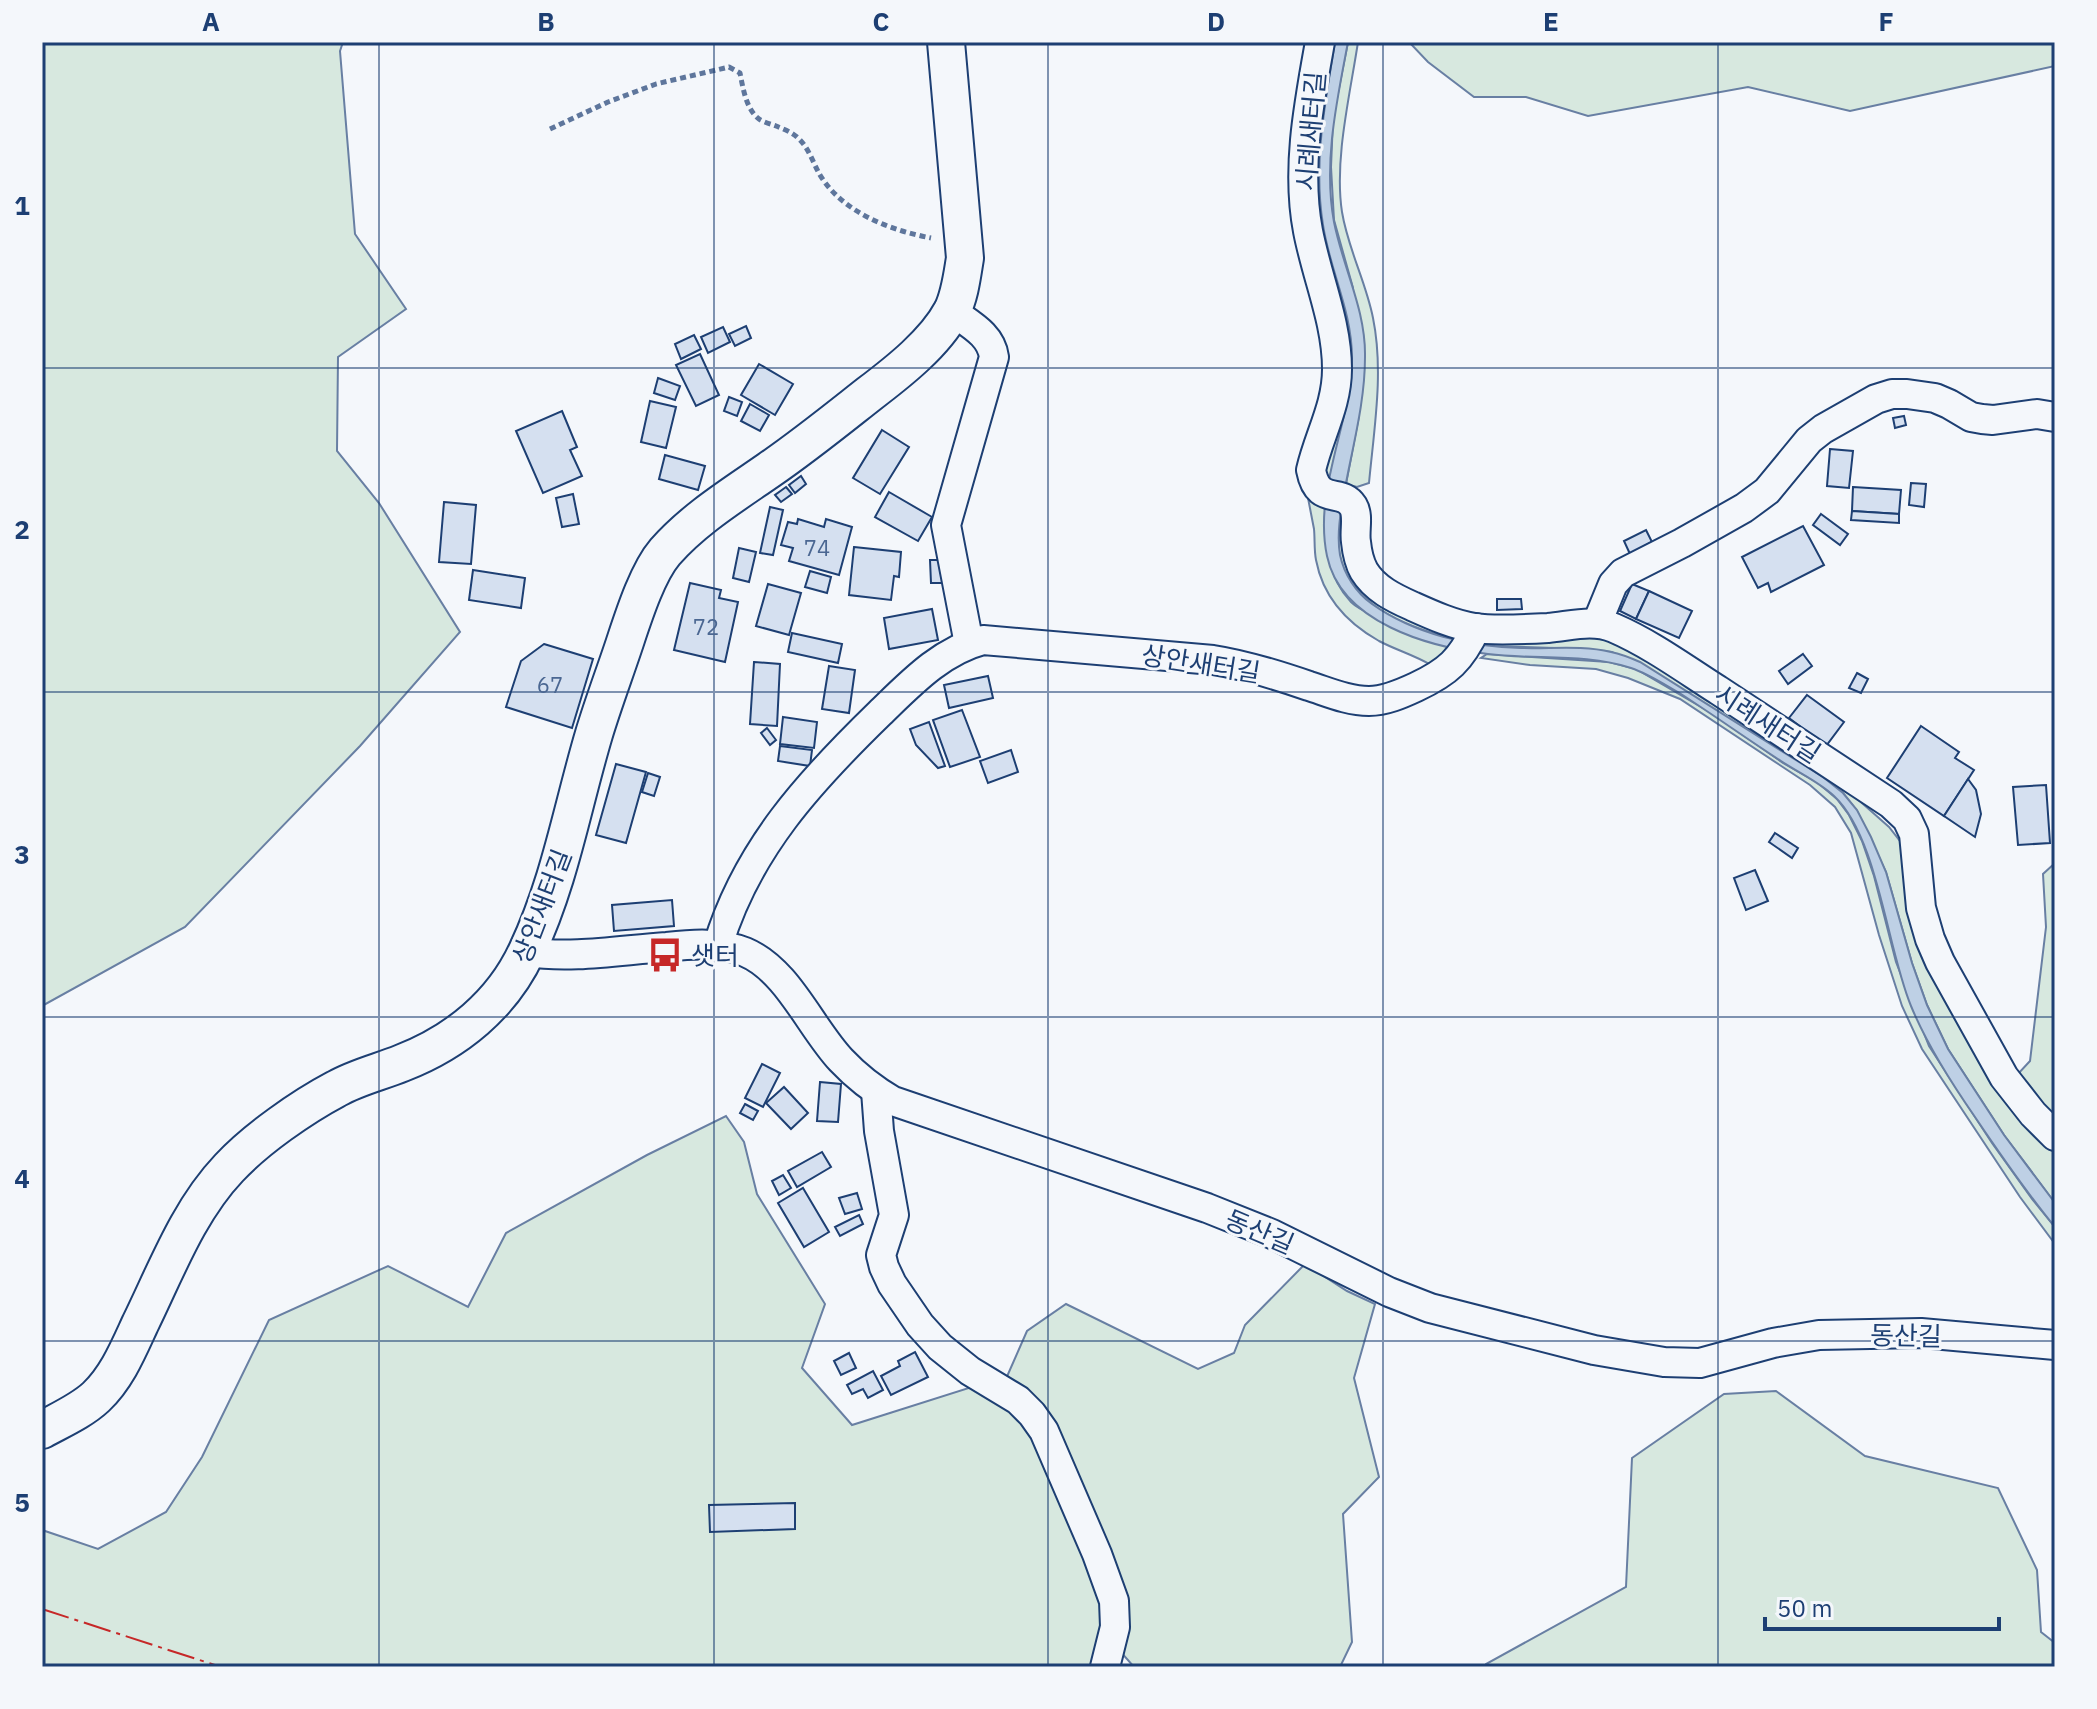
<svg xmlns="http://www.w3.org/2000/svg" width="2097" height="1709" font-family="'IBM Plex Sans','Noto Sans KR',sans-serif">
<style>
.green{fill:#d7e8df;stroke:#687fa3;stroke-width:2}
.water{fill:#bed0e5;stroke:#687fa3;stroke-width:2}
.building{fill:#d5e0f0;stroke:#1d3f73;stroke-width:2}
.lines{fill:none;stroke-linecap:round;stroke-linejoin:round}
.minor-casing{stroke:#1d3f73;stroke-width:32}
.tertiary-casing{stroke:#1d3f73;stroke-width:40}
.path{stroke:#5e769c;stroke-width:5;stroke-dasharray:6 4;stroke-linecap:butt}
.minor{stroke:#f4f7fb;stroke-width:28}
.tertiary{stroke:#f4f7fb;stroke-width:36}
.power{stroke:#c62828;stroke-width:2;stroke-dasharray:28 6 4 6;stroke-linecap:butt}
.grid{fill:none;stroke:#1d3f73;stroke-width:2;stroke-opacity:0.55}
.labels{text-anchor:middle;dominant-baseline:central;stroke-width:6;stroke-linejoin:round;paint-order:stroke}
.number-label{font-size:22px;fill:#4b6792}
.street-label{font-size:26px;fill:#1d3f73;stroke:#f4f7fb}
.poi-label{font-size:26px;fill:#1d3f73;stroke:#f4f7fb;text-anchor:start}
.neatline{fill:none;stroke:#1d3f73;stroke-width:3}
.grid-label{font-size:26px;text-anchor:middle;font-weight:bold;fill:#1d3f73}
</style>
<rect width="100%" height="100%" fill="#f4f7fb"/>
<g class="green">
<path d="M42,42H343L340,51L355,234L406,309L338,357L337,451L379,503L460,632L360,746L185,927L42,1006Z"/>
<path d="M1327,42H1335L1326,100L1319,169L1351,335L1352,362L1349,397L1329,481L1323,474L1331,436L1312,211Z"/>
<path d="M1348,42H1358C1350,95 1334,160 1342,212C1348,249 1366,282 1373,318C1384,372 1374,429 1369,483L1357,487L1346,484L1359,416L1353,288L1334,220L1331,167L1333,119Z"/>
<path d="M1409,42H2055V66L1850,111L1748,87L1588,116L1526,97H1474L1428,62Z"/>
<path d="M1308,498L1325,508C1324,541 1327,577 1351,602C1359,610 1373,615 1383,620C1407,633 1421,639 1447,646L1444,653L1431,665C1414,655 1396,650 1379,641C1347,623 1323,597 1316,560C1314,550 1315,539 1314,529C1312,519 1310,508 1308,498Z"/>
<path d="M1341,513L1346,516L1347,541L1449,634V638C1406,626 1352,606 1340,557C1337,543 1339,527 1341,513Z"/>
<path d="M1599,636L1633,648L1845,788L1889,827L1903,845L1911,895L2055,1146V1203L2004,1135L1948,1049L1927,1005L1912,963L1886,872L1857,811L1843,793L1823,777L1752,732L1612,652L1585,649L1492,646L1496,643Z"/>
<path d="M1487,654L1609,662L1636,669L1713,714L1783,763L1818,783L1837,799L1849,815L1862,841L1874,876L1896,962L1929,1046L1992,1143L2032,1199L2055,1227V1244L2020,1197L1922,1049L1902,1006L1879,935L1851,833L1835,807L1810,785L1680,699L1628,678L1596,669L1530,665L1481,658Z"/>
<path d="M2055,863V1124L2016,1076L2030,1061L2046,927L2043,874Z"/>
<path d="M726,1116L744,1142L757,1194L825,1304L802,1368L852,1425L978,1385L1023,1413L1105,1591L1100,1667H42V1530L98,1549L166,1512L202,1457L269,1320L388,1266L468,1307L506,1233L647,1155Z"/>
<path d="M1305,1264L1347,1291L1375,1304L1354,1378L1379,1477L1343,1514L1352,1642L1340,1667H1134L1119,1650L1125,1621L1005,1381L1027,1331L1066,1304L1198,1369L1234,1353L1245,1325Z"/>
<path d="M1776,1391L1865,1456L1998,1488L2037,1570L2041,1632L2055,1643V1667H1484L1486,1664L1626,1587L1632,1458L1724,1394Z"/>
</g>
<path class="water" d="M1335,42H1348C1337,100 1323,163 1334,222C1343,268 1366,310 1365,357C1365,400 1354,441 1346,483C1342,506 1336,531 1340,555C1344,574 1356,593 1372,604C1414,634 1470,647 1521,648C1551,649 1582,645 1611,652C1621,654 1631,658 1640,662L1823,777L1843,793L1857,810L1871,837L1886,872L1912,963L1927,1005L1948,1049L2004,1135L2055,1203V1227C2026,1192 2000,1154 1975,1117C1950,1081 1927,1045 1911,1006C1887,949 1878,837 1834,796C1819,782 1799,773 1781,761C1747,739 1715,716 1681,694C1665,685 1649,674 1631,668C1585,653 1535,660 1488,654C1429,647 1341,623 1327,556C1313,489 1351,425 1352,358C1352,311 1330,271 1323,225C1313,164 1325,103 1335,42Z"/>
<g class="building">
<path d="M746,326L751,338L735,346L729,334Z"/>
<path d="M723,327L730,342L708,353L701,337Z"/>
<path d="M694,335L701,349L681,359L675,344Z"/>
<path d="M700,354L719,395L696,406L676,365Z"/>
<path d="M759,364L793,384L775,415L741,395Z"/>
<path d="M658,378L680,386L675,400L654,393Z"/>
<path d="M729,397L742,402L737,416L724,411Z"/>
<path d="M650,401L676,407L666,448L641,442Z"/>
<path d="M750,404L769,415L760,431L741,421Z"/>
<path d="M562,411L577,447L570,450L582,476L543,493L516,431Z"/>
<path d="M1904,416L1906,425L1895,428L1893,418Z"/>
<path d="M882,430L909,447L880,494L853,478Z"/>
<path d="M1830,449L1853,451L1849,488L1827,486Z"/>
<path d="M665,455L705,466L698,490L659,479Z"/>
<path d="M801,476L806,484L795,493L789,485Z"/>
<path d="M1911,483L1926,484L1924,507L1909,505Z"/>
<path d="M786,487L792,494L781,502L775,495Z"/>
<path d="M1853,487L1901,490L1899,514L1852,511Z"/>
<path d="M889,492L932,517L918,541L875,517Z"/>
<path d="M573,494L579,524L562,527L556,498Z"/>
<path d="M444,502L476,505L471,564L439,562Z"/>
<path d="M770,507L783,510L773,555L760,553Z"/>
<path d="M1852,511L1899,514V523L1851,520Z"/>
<path d="M1821,514L1848,534L1840,545L1813,525Z"/>
<path d="M798,519L824,527L826,519L852,527L839,575L789,561L793,548L781,545L788,522L797,524Z"/>
<path d="M1803,526L1824,565L1771,592L1768,583L1758,588L1742,557Z"/>
<path d="M1646,530L1652,542L1630,554L1624,541Z"/>
<path d="M854,547L901,552L899,577L894,576L891,600L849,595Z"/>
<path d="M739,548L756,552L749,582L733,578Z"/>
<path d="M930,560H943V583H931Z"/>
<path d="M473,570L525,578L521,608L469,600Z"/>
<path d="M810,571L831,577L827,593L805,587Z"/>
<path d="M690,583L721,590L719,598L738,602L725,662L674,650Z"/>
<path d="M768,584L801,593L789,635L756,626Z"/>
<path d="M1632,584L1649,591L1636,619L1620,611Z"/>
<path d="M1649,591L1692,611L1679,638L1636,619Z"/>
<path d="M1497,599H1521L1522,609L1497,610Z"/>
<path d="M932,609L938,640L889,649L884,618Z"/>
<path d="M792,633L842,644L838,663L788,652Z"/>
<path d="M544,644L593,659L572,728L506,707L521,661Z"/>
<path d="M1803,654L1812,666L1788,684L1779,671Z"/>
<path d="M754,662L780,664L777,726L750,724Z"/>
<path d="M829,666L855,670L849,713L822,709Z"/>
<path d="M1857,673L1868,679L1861,693L1849,688Z"/>
<path d="M988,676L993,698L949,708L944,685Z"/>
<path d="M1807,695L1844,722L1826,746L1789,718Z"/>
<path d="M962,710L980,757L950,767L933,720Z"/>
<path d="M783,717L817,722L814,748L780,744Z"/>
<path d="M929,722L945,766L938,768L916,745L910,729Z"/>
<path d="M1921,726L1959,752L1955,758L1974,770L1944,816L1887,778Z"/>
<path d="M767,728L776,740L770,745L761,733Z"/>
<path d="M780,746L812,750L810,766L778,761Z"/>
<path d="M1011,750L1018,772L988,783L980,761Z"/>
<path d="M616,764L646,772L626,843L596,835Z"/>
<path d="M648,773L660,777L654,796L642,792Z"/>
<path d="M1968,779L1976,790L1981,814L1975,837L1944,816Z"/>
<path d="M2046,785L2050,843L2018,845L2013,787Z"/>
<path d="M1775,833L1798,848L1792,858L1769,842Z"/>
<path d="M1755,870L1768,901L1746,910L1734,878Z"/>
<path d="M672,900L674,926L614,931L612,905Z"/>
<path d="M762,1064L780,1073L763,1107L745,1098Z"/>
<path d="M820,1082L841,1084L838,1122L817,1121Z"/>
<path d="M784,1087L808,1113L791,1129L766,1103Z"/>
<path d="M745,1104L758,1111L753,1120L740,1113Z"/>
<path d="M822,1152L831,1167L797,1187L788,1171Z"/>
<path d="M783,1175L791,1188L779,1195L772,1181Z"/>
<path d="M803,1188L829,1232L804,1247L778,1203Z"/>
<path d="M857,1193L862,1209L845,1214L839,1198Z"/>
<path d="M859,1215L863,1224L840,1236L835,1227Z"/>
<path d="M915,1352L928,1377L891,1395L881,1376L900,1366L898,1361Z"/>
<path d="M849,1353L856,1368L841,1375L834,1361Z"/>
<path d="M873,1371L883,1390L868,1398L863,1389L852,1394L847,1385Z"/>
<path d="M795,1503V1529L710,1532L709,1505Z"/>
</g>
<g class="lines">
<g class="minor-casing">
<g id="minor">
<path d="M1320,42C1309,103 1296,169 1308,231C1317,278 1337,322 1337,369C1337,406 1319,435 1311,470C1318,507 1341,487 1353,506C1359,516 1354,531 1356,542C1357,552 1359,562 1364,571C1375,589 1394,598 1412,606C1432,615 1454,625 1475,628C1493,631 1530,629 1548,628C1571,626 1592,619 1614,628C1651,644 1685,669 1718,690C1776,728 1834,766 1891,804L1907,819L1914,834L1921,908L1930,939L1940,962L2004,1077L2033,1114L2055,1136"/>
<path d="M952,311C969,324 991,334 994,357L946,525L969,644"/>
<path d="M1597,623L1613,584L1623,573L1682,543L1744,508L1767,491L1809,440L1823,429L1876,399L1892,394H1907L1935,398L1949,404L1971,417L1982,419L1993,420L2037,414L2055,417"/>
<path d="M718,945C747,849 810,781 880,713C911,683 941,651 983,640L1213,660C1246,665 1277,675 1309,686C1328,692 1348,701 1369,701C1385,701 1401,694 1416,687C1448,672 1461,660 1476,628"/>
<path d="M527,952C572,959 621,950 667,947C693,944 720,942 745,952C788,970 810,1027 841,1060C856,1076 874,1090 893,1101L1207,1208L1272,1234L1389,1292L1430,1308L1594,1350L1664,1362L1700,1363L1773,1343L1819,1335L1921,1333L2055,1345"/>
<path d="M876,1091L879,1131L894,1215L881,1255L884,1267L892,1284L920,1325L940,1347L970,1371L1018,1400L1032,1414L1044,1431L1097,1554L1114,1601L1115,1627L1105,1667"/>
</g>
</g>
<g class="tertiary-casing">
<path id="tertiary" d="M42,1430C60,1420 81,1411 96,1397C117,1377 128,1350 140,1324C166,1271 188,1211 229,1168C256,1139 302,1107 336,1089C357,1077 380,1072 402,1063C456,1042 502,1005 527,951C560,881 572,808 594,734C603,704 614,675 624,645C633,618 647,573 665,552C694,519 733,495 769,470C804,446 836,420 869,394C898,372 935,343 952,311C960,295 962,276 965,258L946,42"/>
</g>
<path class="path" d="M550,129L608,102L656,84L729,67L740,73C743,88 746,109 759,119C763,122 771,124 776,126C783,129 792,132 798,138C809,148 813,163 820,175C843,213 890,230 931,238"/>
<use href="#minor" class="minor"/>
<use href="#tertiary" class="tertiary"/>
<path class="power" d="M42,1609L221,1667"/>
</g>
<path class="grid" d="M379,42V1667M714,42V1667M1048,42V1667M1383,42V1667M1718,42V1667M42,368H2055M42,692H2055M42,1017H2055M42,1341H2055"/>
<defs>
<g id="bus-bare" transform="scale(2.76)"><path d="M-5-6H5V4H4V6H2V4H-2V6H-4V4H-5ZM-3.5-4V0h7V-4ZM-3.5 1.2v1.5H-2V1.2ZM2 1.2v1.5H3.5V1.2Z" fill="#c62828" stroke="#f4f7fb" stroke-width="2.5" paint-order="stroke"/></g>
</defs>
<g fill-rule="evenodd">
<use href="#bus-bare" x="665" y="955"/>
</g>
<g class="labels">
<g class="number-label">
<text x="817" y="547">74</text>
<text x="706" y="626">72</text>
<text x="550" y="684">67</text>
</g>
<g class="street-label">
<text transform="translate(1310 131) rotate(-85)">시례새터길</text>
<text transform="translate(1201 663) rotate(9)">상안새터길</text>
<text transform="translate(1768 723) rotate(33)">시례새터길</text>
<text transform="translate(541 906) rotate(-69)">상안새터길</text>
<text transform="translate(1260 1231) rotate(23)">동산길</text>
<text transform="translate(1906 1335) rotate(1)">동산길</text>
</g>
<g class="poi-label">
<text x="691" y="955">샛터</text>
</g>
</g>
<rect width="2097" height="1709" fill="none" stroke="#f4f7fb" stroke-width="88"/>
<path d="M1765 1617v12h234v-12" fill="none" stroke="#1d3f73" stroke-width="4"/>
<text x="1777" y="1617" font-size="24" fill="#1d3f73" stroke="#f4f7fb" stroke-width="6" paint-order="stroke">50 m</text>
<rect x="44" y="44" width="2009" height="1621" class="neatline"/>
<g class="grid-label">
<text x="211" y="31">A</text>
<text x="546" y="31">B</text>
<text x="881" y="31">C</text>
<text x="1216" y="31">D</text>
<text x="1551" y="31">E</text>
<text x="1886" y="31">F</text>
<text x="22" y="215">1</text>
<text x="22" y="539">2</text>
<text x="22" y="864">3</text>
<text x="22" y="1188">4</text>
<text x="22" y="1512">5</text>
</g>
</svg>
